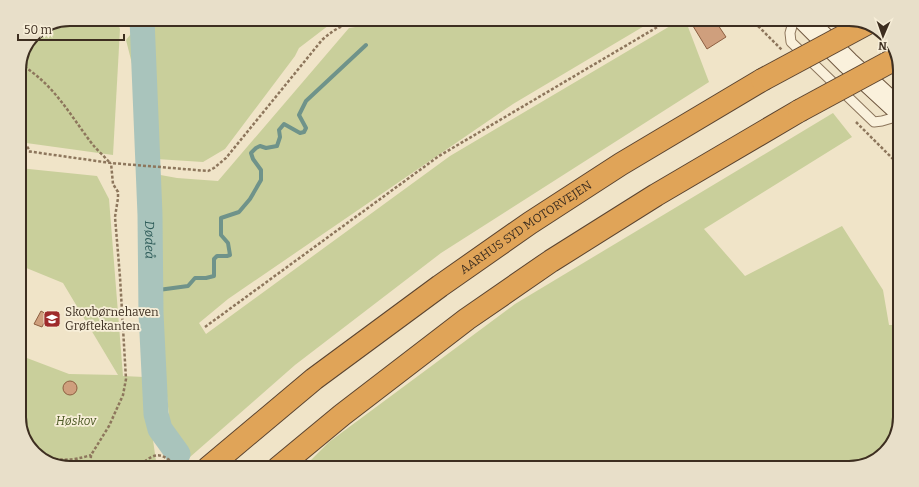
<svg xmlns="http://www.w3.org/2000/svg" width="919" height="487" font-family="Bitter,serif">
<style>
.green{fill:#c9cf9b}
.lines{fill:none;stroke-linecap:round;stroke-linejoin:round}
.stream{stroke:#6f938a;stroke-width:4}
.river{stroke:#a9c4bc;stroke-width:25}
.building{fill:#cf9f7d;stroke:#8d5f41}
.lane-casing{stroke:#8d765c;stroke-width:11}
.secondary-casing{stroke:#6f573f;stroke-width:24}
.highway-casing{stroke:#5b4430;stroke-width:24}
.path{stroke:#8d765c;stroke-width:2.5;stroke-dasharray:3 2;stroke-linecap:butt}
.lane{stroke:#faf1dc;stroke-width:9}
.secondary{stroke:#faf1dc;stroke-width:22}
.highway{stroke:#e0a458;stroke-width:22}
.highway-bridge-casing{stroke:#5b4430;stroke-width:24;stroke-linecap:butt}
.highway-bridge{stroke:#e0a458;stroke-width:22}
.labels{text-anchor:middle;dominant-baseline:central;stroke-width:3.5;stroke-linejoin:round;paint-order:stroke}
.street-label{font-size:12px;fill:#3d2e20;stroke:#f7eed8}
.poi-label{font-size:12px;fill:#3d2e20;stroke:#f7eed8;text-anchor:start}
.park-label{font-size:12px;font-style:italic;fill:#4d5a26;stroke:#f7eed8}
.water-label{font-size:13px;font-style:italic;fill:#2f5d5a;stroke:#f7eed8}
.rim{fill:none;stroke:#3d2e20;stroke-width:2}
</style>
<rect width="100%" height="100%" fill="#f0e4c8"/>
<g class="green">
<path d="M70,19H116L120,29L113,155L19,142V66L34,34Z"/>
<path d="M143,19H337L299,48L295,56L225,149L203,162L156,159L126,40Z"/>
<path d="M405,19H656L513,104L228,299L199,323L206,334L450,156L682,19H685L709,82L441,253L295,365L190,457L171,438L164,364L155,174L177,178L218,181L349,28Z"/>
<path d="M833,113L852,137L704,229L745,276L842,226L883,290L889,325H896L895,440L877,460L850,468H303L329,442L515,304Z"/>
<path d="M19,168L97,176L109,199L123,376L144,377L157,468H70L47,463L27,445L19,421V355L69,374L118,375L63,283L19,265Z"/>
</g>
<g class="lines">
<path class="stream" d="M151,291L188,286L195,278H206L214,276V259L217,256H227L230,255L228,243L221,235V218L239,212L250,199L261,180V170L253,159L251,153L256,148L260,146L266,148L277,146L280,137L279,130L284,124L300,133L304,132L306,128L299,115L306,101L366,45"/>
<path class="river" id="s1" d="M142,19L150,215L151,313L156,414L160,429L178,454"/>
</g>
<g class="building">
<path d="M705,19H714L726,37L707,49L693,26Z"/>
<path d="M41,311L48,315L42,327L34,324Z"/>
<circle cx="70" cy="388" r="7"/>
</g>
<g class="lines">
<g class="lane-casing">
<path id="lane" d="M794,19L790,33L791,42L874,122L882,121L899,116"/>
</g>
<g class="secondary-casing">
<path id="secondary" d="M804,19L848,63L899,110"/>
</g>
<g class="highway-casing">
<g id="highway">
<path id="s2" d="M208,468L314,379L440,286L530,223L621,164L762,80"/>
<path d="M278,468L342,415L467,319L551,261L656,195L799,111"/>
</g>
</g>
<g class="path">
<path d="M751,19L782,50"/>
<path d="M20,64C54,84 70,115 93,145C98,151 105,157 110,163"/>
<path d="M856,122L899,165"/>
<path d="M19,134L30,151"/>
<path d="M19,150L111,163L208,171L214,168L226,158L322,40C335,28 348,22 366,19"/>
<path d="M205,327L439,156L671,19"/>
<path d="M40,456C59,461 72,461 91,455"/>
<path d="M76,460L87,468"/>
<path d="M90,468L91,455L109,426L123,395L126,379L120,277L115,217L118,198V192L113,184L111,163"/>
<path d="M137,468C152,455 158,449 175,465"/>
</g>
<use href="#lane" class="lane"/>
<use href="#secondary" class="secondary"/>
<use href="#highway" class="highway"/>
<g class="highway-bridge-casing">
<g id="highway-bridge">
<path d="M762,80L868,23"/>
<path d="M799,111L897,58"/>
</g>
</g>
<use href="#highway-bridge" class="highway-bridge"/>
</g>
<defs>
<g id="school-square" transform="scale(0.9)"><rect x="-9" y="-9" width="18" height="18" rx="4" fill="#9e2a2b" stroke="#f7eed8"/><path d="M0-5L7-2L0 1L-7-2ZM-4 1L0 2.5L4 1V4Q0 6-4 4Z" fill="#fff"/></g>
</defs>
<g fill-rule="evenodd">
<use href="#school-square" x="52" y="319"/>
</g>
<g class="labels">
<g class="street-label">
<text stroke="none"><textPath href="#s2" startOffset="399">AARHUS SYD MOTORVEJEN</textPath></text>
</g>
<g class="poi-label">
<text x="65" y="312">Skovbørnehaven<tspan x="65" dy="14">Grøftekanten</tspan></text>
</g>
<g class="park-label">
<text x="76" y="421">Høskov</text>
</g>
<g class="water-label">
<text stroke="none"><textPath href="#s1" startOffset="221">Dødeå</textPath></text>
</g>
</g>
<path d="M0 0H919V487H0ZM70 26H849A44 44 0 0 1 893 70V417A44 44 0 0 1 849 461H70A44 44 0 0 1 26 417V70A44 44 0 0 1 70 26Z" fill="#e8dfc9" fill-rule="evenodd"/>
<path class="rim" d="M70 26H849A44 44 0 0 1 893 70V417A44 44 0 0 1 849 461H70A44 44 0 0 1 26 417V70A44 44 0 0 1 70 26Z"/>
<g transform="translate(883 36) rotate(182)" stroke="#f7eed8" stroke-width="3" paint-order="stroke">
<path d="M0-3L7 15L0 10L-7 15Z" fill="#3d2e20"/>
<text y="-6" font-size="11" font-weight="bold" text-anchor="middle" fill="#3d2e20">N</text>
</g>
<path d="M18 34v6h106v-6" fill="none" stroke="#3d2e20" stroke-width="2"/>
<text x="24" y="34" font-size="12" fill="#3d2e20" stroke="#f7eed8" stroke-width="3" paint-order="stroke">50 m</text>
</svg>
